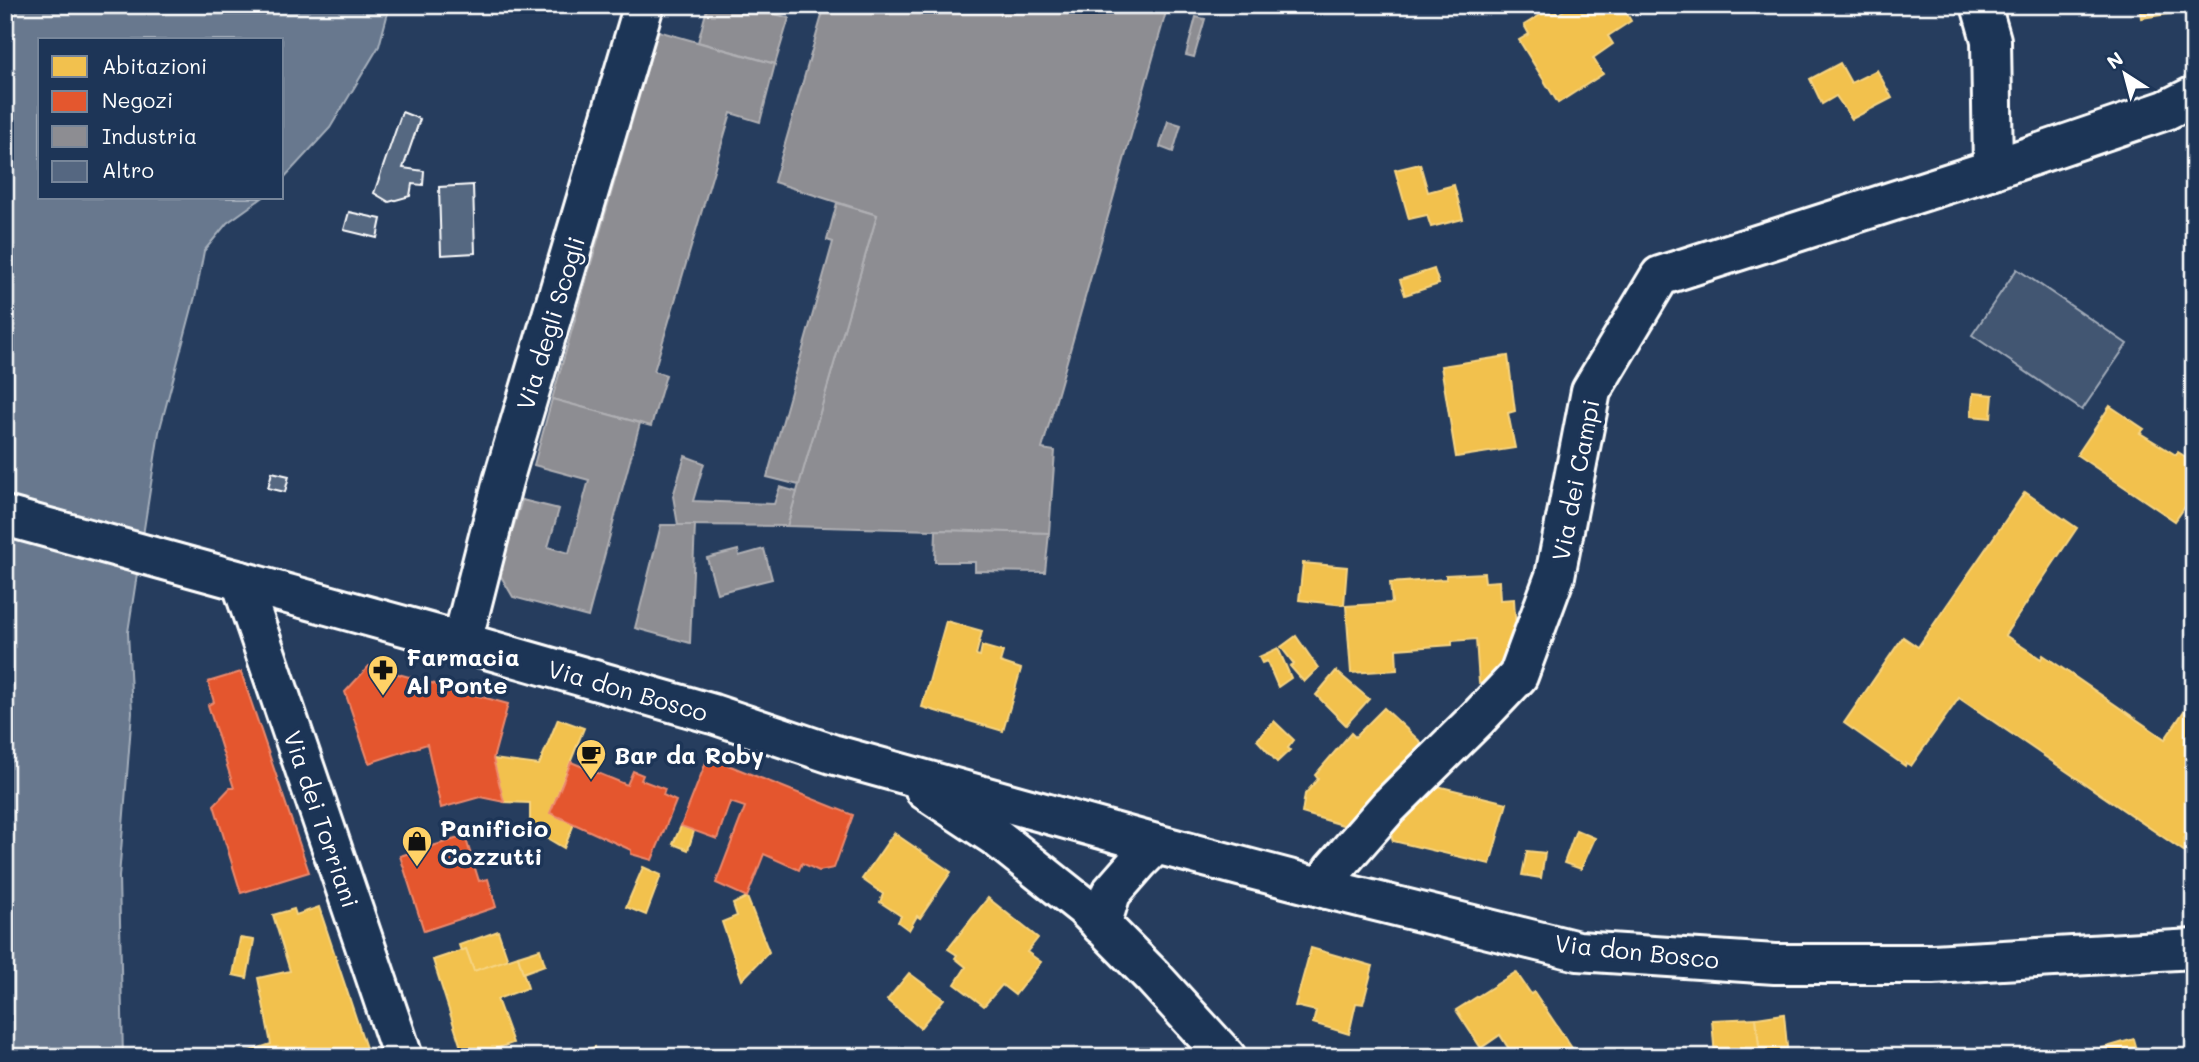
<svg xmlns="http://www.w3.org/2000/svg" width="2199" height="1062" font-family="Mali,sans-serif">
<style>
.green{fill:#425672;stroke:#a0aab8;stroke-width:2}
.water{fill:#67788e;stroke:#a4aebb;stroke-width:2}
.homes{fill:#f2c14e;stroke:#f6d483;stroke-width:2}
.shops{fill:#e4572e;stroke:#ec896d;stroke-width:2}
.industry{fill:#8d8d92;stroke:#afafb3;stroke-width:2}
.building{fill:#556781;stroke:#fff;stroke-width:2}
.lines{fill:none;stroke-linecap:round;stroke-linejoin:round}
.street-casing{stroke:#fff;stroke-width:44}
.secondary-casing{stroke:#fff;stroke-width:44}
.street{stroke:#1d3557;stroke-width:38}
.secondary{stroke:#1d3557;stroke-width:38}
.labels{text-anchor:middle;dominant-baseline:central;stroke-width:7;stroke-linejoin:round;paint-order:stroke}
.street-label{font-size:24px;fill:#fff;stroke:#1d3557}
.poi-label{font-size:24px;font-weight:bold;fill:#fff;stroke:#1d3557;text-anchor:start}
</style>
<rect width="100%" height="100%" fill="#263d5e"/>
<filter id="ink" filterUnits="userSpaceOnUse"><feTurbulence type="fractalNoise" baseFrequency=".0143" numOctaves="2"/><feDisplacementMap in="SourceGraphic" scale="14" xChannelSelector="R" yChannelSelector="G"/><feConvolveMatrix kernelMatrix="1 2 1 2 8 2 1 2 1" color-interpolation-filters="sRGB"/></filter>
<g filter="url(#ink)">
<path class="green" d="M2017,269L2127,344L2082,410L1972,335Z"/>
<path class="water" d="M5,5H390L379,46L330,128L282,180V40H40V198H262L227,223L204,251L196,293L159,432L128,632L132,712L119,877L123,1057H5Z"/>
<g class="homes">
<path d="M1572,5H1622L1631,21L1608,36L1613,44L1593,58L1603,74L1558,103L1519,40L1529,34L1524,25L1553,7L1558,14Z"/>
<path d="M2139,5H2193L2194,10L2141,18Z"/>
<path d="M1840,63L1851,83L1877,70L1892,98L1852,119L1836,96L1822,104L1810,79Z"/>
<path d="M1420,164L1428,192L1454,185L1463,219L1431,227L1427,215L1409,219L1395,170Z"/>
<path d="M1434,269L1439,284L1405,295L1400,280Z"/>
<path d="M1508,356L1515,411L1508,413L1515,448L1456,457L1441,366Z"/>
<path d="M1973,393L1993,395L1991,418L1971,416Z"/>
<path d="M2110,406L2144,429L2140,433L2176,455L2178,452L2194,462V494L2175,521L2077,455Z"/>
<path d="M2025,492L2077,528L2005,635L2041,659L2043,655L2165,739L2186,708L2194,713V858L1959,698L1911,766L1906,763L1905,766L1844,723L1903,637L1918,647Z"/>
<path d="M1303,563L1347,567L1344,605L1299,600Z"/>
<path d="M1484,573L1485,582L1499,581L1500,600L1514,599L1517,651L1489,685L1479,683L1476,639L1452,641V645L1396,649L1397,670L1351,673L1346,606L1392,603L1390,583L1446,579V575Z"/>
<path d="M946,621L982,631L976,655L980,656L982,646L1003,652L1000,662L1021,669L1003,731L922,707Z"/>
<path d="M1296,636L1318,668L1304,682L1290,666L1294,664L1281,647Z"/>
<path d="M1278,648L1291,678L1278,687L1267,661L1262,663L1259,657Z"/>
<path d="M1336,671L1369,699L1346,725L1316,695Z"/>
<path d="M1384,708L1426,747L1353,828L1302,813L1305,794L1318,779L1315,775L1351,733L1355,737Z"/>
<path d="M558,719L584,728L550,813L574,824L564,848L530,828V803L504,802L493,759L539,765Z"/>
<path d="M1274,721L1294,740L1288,748L1290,750L1277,762L1257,740Z"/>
<path d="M1429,784L1507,803L1490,864L1393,841L1390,832Z"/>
<path d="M681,826L694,831L688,850L673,844Z"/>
<path d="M1576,830L1595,838L1581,869L1564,863Z"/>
<path d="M894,833L951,872L920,918L917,916L909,930L898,922L901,916L880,902L883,894L862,879Z"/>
<path d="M1527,851L1545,853L1541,878L1522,875Z"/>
<path d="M643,867L661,875L646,915L626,907Z"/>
<path d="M747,897L769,952L742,980L722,922L737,916L733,904Z"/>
<path d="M988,898L1038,938L1027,952L1041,962L1015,995L1002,985L984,1006L955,984L966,967L955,958L957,955L948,949Z"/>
<path d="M319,907L369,1057H232L271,1044L258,978L290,971L273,915L294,909L296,915Z"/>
<path d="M498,931L508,960L474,971L466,949L461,951L459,945Z"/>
<path d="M240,938L254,940L247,978L233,975Z"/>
<path d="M1311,948L1373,966L1363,1004L1356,1003L1349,1034L1313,1023L1316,1011L1295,1006Z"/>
<path d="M466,949L474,971L518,956L528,988L497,999L513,1043L472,1057H464L433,960Z"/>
<path d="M540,949L545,965L523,973L518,956Z"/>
<path d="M1516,972L1531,994L1534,992L1578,1057H1514L1500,1035L1481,1048L1456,1010Z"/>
<path d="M909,973L944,999L920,1028L887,1000Z"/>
<path d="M1784,1014L1788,1057H1760L1756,1018Z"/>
<path d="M1756,1018L1760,1057H1715L1712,1020Z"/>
<path d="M2134,1039L2139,1057H2072Z"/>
<path d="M595,1047L598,1057H563Z"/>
<path d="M1405,1049L1412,1057H1396Z"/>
</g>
<g class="shops">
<path d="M369,666L508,704L493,759L504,802L480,797L441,808L427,744L369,763L345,692Z"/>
<path d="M241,672L309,872L241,893L214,805L230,788H234L208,705L214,702L208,682Z"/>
<path d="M708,757L853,815L834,868L819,871L802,863L799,870L764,854L747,897L716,883L745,807L730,802L717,839L681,826Z"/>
<path d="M571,762L627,785L633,771L643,775L641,780L665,789L663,795L676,801L652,860L631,854V850L550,813Z"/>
<path d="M465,836L479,881L488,879L496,907L424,931L400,856Z"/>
</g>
<g class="industry">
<path d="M708,5H744L789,18L775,64L698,42Z"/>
<path d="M825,5H1168L1042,449L1055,451L1049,533L787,526L877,215L774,182Z"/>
<path d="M1196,17L1205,19L1194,57L1186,55Z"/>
<path d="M658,31L775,64L760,122L731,113L654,371L666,375L651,426L552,399Z"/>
<path d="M1168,121L1181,125L1173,152L1160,147Z"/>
<path d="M837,203L877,215L799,485L767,477L833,242L827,240Z"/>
<path d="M552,399L640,423L588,617L513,597L499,573L522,500L559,509L548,547L569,553L589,480L534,465Z"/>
<path d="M685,456L704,463L693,501L774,504L780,487L797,492L787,526L678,525L673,496Z"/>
<path d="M661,525H695L690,643L635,628Z"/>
<path d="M936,530L1049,533L1045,572L975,571V562H935Z"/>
<path d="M764,549L772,579L717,593L707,558L738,550L739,556Z"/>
</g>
<g class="building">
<path d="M402,112L420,119L403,168L424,171L423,185L412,184L410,196L389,202L374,193Z"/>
<path d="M473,185L475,253L441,255L439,187Z"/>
<path d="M349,212L381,219L377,238L344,230Z"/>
<path d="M272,472L289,476L285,492L268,488Z"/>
</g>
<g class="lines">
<g class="street-casing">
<g id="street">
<path d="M1981,5L1991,40L1993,169"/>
<path d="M462,642L503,481L644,5"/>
<path d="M1327,889L1332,871L1388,807L1478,718L1518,676L1555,576L1591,391L1660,276L1993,169L2166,110L2194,96"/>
</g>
</g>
<g class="secondary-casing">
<g id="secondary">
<path d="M5,516L462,642L713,714L832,754L1156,844L1327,889L1578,951L1775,964H1933L2194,949"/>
<path d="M241,581L403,1057"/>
<path d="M925,790L996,837L1084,907L1153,977L1226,1057"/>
<path d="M1101,925L1111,893L1139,861L1156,844"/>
</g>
</g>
<use href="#street" class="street"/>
<use href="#secondary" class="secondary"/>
</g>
</g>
<defs>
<g id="pharmacy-pin" transform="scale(1.575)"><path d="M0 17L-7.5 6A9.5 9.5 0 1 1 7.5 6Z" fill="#ffd166" stroke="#1d3557"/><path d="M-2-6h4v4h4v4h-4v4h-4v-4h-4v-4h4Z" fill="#111"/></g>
<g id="cafe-pin" transform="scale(1.575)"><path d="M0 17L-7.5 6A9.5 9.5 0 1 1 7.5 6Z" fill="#ffd166" stroke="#1d3557"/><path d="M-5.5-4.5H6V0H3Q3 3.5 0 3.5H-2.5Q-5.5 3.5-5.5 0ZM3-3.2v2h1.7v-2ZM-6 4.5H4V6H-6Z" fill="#111"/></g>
<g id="shop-pin" transform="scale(1.575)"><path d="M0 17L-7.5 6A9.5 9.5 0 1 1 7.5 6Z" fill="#ffd166" stroke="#1d3557"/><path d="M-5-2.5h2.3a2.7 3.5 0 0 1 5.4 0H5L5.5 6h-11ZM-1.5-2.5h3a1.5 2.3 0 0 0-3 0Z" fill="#111"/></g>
</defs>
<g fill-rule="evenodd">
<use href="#pharmacy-pin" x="383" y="670"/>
<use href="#cafe-pin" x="591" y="754"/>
<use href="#shop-pin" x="417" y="841"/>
</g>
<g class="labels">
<g class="street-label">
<text transform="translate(550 323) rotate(-73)">Via degli Scogli</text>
<text transform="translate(1575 480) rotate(-79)">Via dei Campi</text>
<text transform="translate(628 690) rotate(16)">Via don Bosco</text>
<text transform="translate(322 819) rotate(71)">Via dei Torriani</text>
<text transform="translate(1637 951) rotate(6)">Via don Bosco</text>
</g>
<g class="poi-label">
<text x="406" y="656">Farmacia<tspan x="406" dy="28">Al Ponte</tspan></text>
<text x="614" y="754">Bar da Roby</text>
<text x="440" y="827">Panificio<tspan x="440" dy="28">Cozzutti</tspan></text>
</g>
</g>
<rect width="2199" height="1062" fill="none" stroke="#1d3557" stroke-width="28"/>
<rect x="14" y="14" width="2171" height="1034" fill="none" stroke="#fff" stroke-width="2.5" filter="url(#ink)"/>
<rect x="38" y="38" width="245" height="161" fill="#1d3557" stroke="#77869a" stroke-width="2"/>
<rect x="52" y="56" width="35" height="21" fill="#f2c14e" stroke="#77869a" stroke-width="2"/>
<text x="102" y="74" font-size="21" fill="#ffffff">Abitazioni</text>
<rect x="52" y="91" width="35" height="21" fill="#e4572e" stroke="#77869a" stroke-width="2"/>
<text x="102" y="108" font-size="21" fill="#ffffff">Negozi</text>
<rect x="52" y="126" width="35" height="21" fill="#8d8d92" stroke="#77869a" stroke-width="2"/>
<text x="102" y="144" font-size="21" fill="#ffffff">Industria</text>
<rect x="52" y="161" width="35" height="21" fill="#556781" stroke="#77869a" stroke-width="2"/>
<text x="102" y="178" font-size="21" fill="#ffffff">Altro</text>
<g transform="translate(2125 74) rotate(324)" stroke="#1d3557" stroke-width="5" paint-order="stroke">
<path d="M0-5L12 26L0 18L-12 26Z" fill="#ffffff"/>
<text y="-10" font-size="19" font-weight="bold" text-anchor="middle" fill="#ffffff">N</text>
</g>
</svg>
